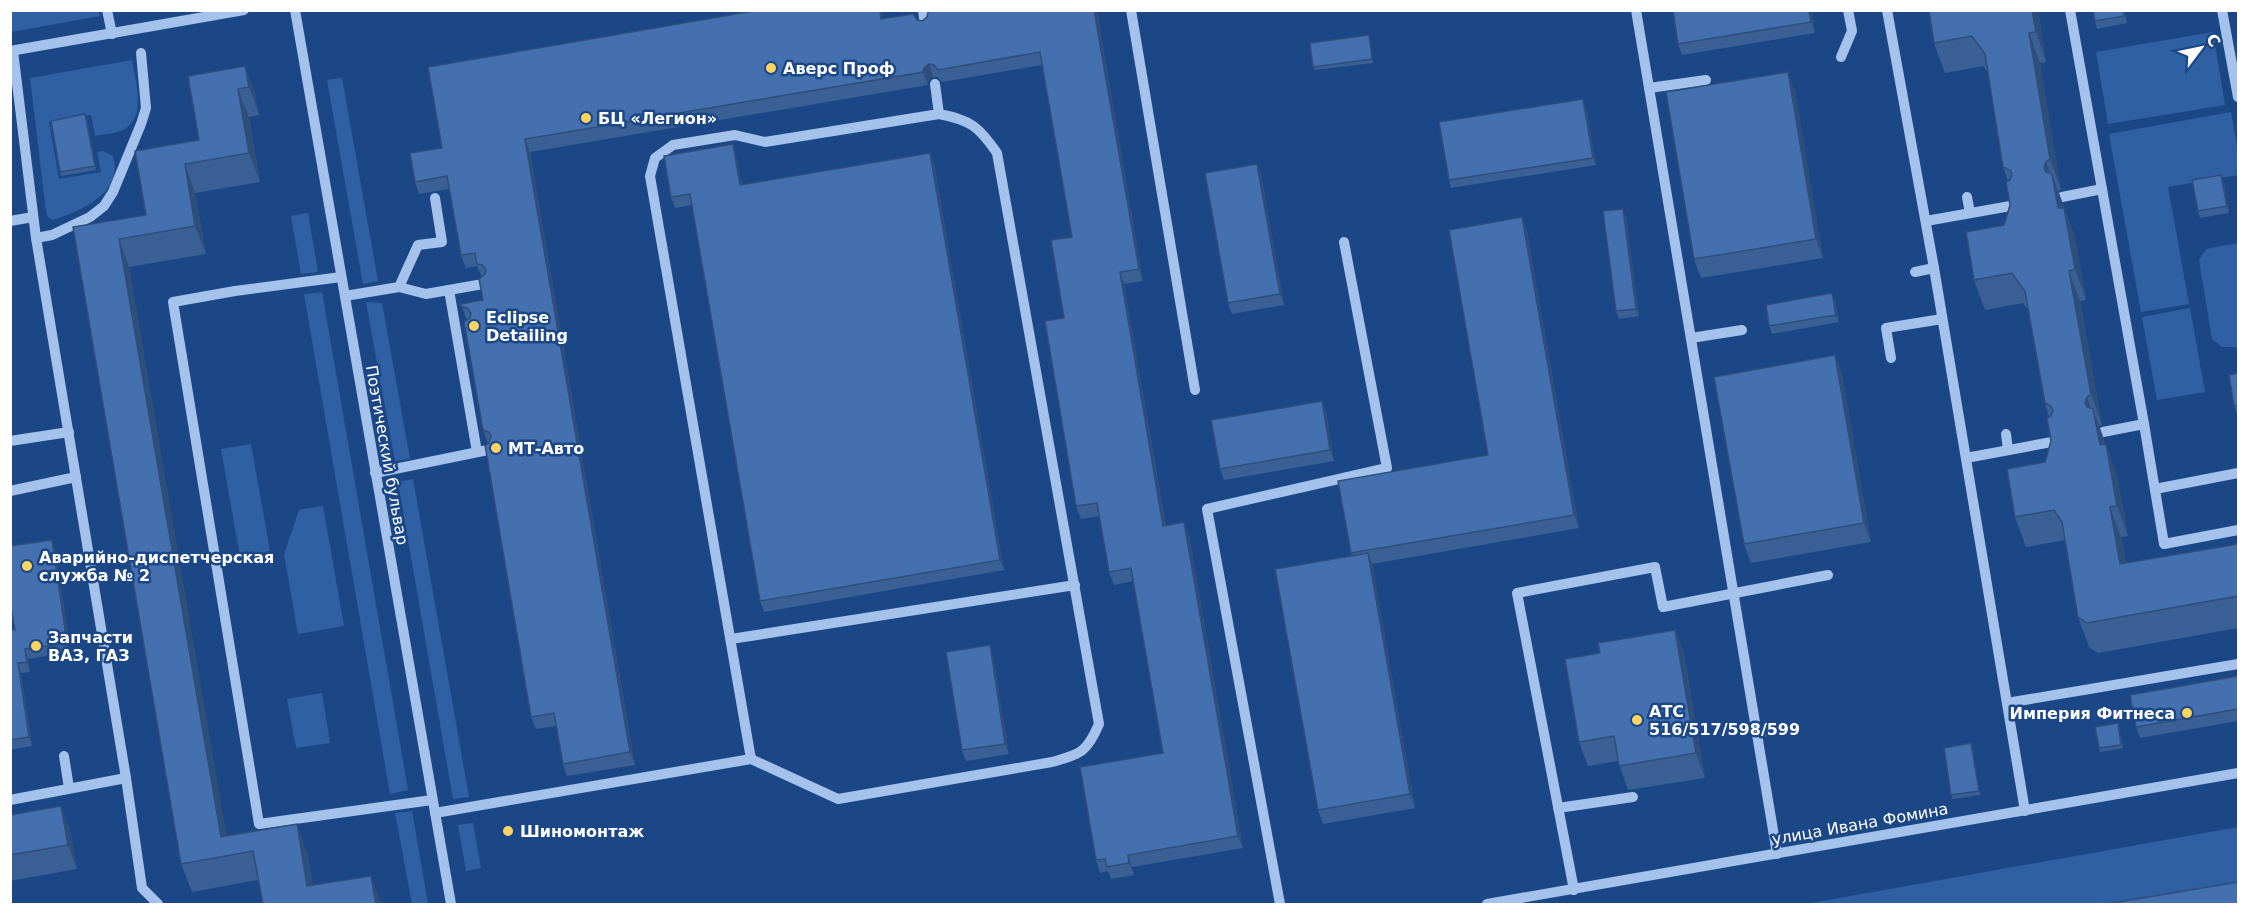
<svg xmlns="http://www.w3.org/2000/svg" width="2249" height="915" font-family="'DejaVu Sans',sans-serif">
<style>
.green{fill:#3060a4}
.lines{fill:none;stroke-linecap:round;stroke-linejoin:round}
.minor{stroke:#a4c2eb;stroke-width:10}
.wall{fill:#3a6096}
.shaded-wall{fill:#304e7a}
.building{fill:#4470af;stroke:#304e7a;stroke-width:1.5}
.poi-dot{fill:#fbd462;stroke:#1c4786;stroke-width:2}
.labels{text-anchor:middle;dominant-baseline:central;stroke-width:5;stroke-linejoin:round;paint-order:stroke}
.poi-label{font-size:16px;font-weight:bold;fill:#fff;stroke:#1c4786;text-anchor:start}
.street-label{font-size:16px;fill:#fff;stroke:#1c4786}
</style>
<rect width="100%" height="100%" fill="#1c4786"/>
<g class="green">
<path d="M11,10L98,11L100,16L11,32Z"/>
<path d="M2213,32L2225,105L2108,124L2096,52Z"/>
<path d="M132,60C135,82 148,117 123,130C115,134 103,134 95,136L91,115L49,122L59,179L101,172L97,152L103,151L113,156C124,193 81,211 53,220L48,217L46,211L30,78Z"/>
<path d="M342,78L378,281L363,284L327,80Z"/>
<path d="M2231,112L2238,152V175L2168,187L2189,304L2141,312L2109,134Z"/>
<path d="M308,213L318,272L301,274L291,216Z"/>
<path d="M2238,243V347H2222L2212,339L2199,260L2206,249Z"/>
<path d="M322,292L408,790L390,794L304,294Z"/>
<path d="M366,302L382,303L410,459L395,461Z"/>
<path d="M2190,308L2205,392L2157,400L2142,317Z"/>
<path d="M251,444L270,551L240,557L221,449Z"/>
<path d="M413,479L469,797L453,799L398,482Z"/>
<path d="M323,506L344,626L298,634L284,554L299,510Z"/>
<path d="M322,693L330,743L296,748L287,699Z"/>
<path d="M412,811L428,904H412L395,813Z"/>
<path d="M473,823L481,868L466,871L458,825Z"/>
<path d="M2238,827V893L2174,904H1806Z"/>
</g>
<g class="lines">
<g class="minor">
<path d="M107,10L112,34"/>
<path d="M295,10L451,904"/>
<path d="M923,10L925,26"/>
<path d="M1131,10L1195,390"/>
<path d="M1636,10L1777,854"/>
<path d="M1887,10L1934,268L2025,811"/>
<path d="M2070,10L2144,424L2164,544L2238,530"/>
<path d="M2222,10L2238,97"/>
<path d="M10,51L244,10"/>
<path d="M13,51L36,238L126,778L142,888L158,904"/>
<path d="M1841,57L1852,31L1848,10"/>
<path d="M1649,88L1706,80"/>
<path d="M1967,197L1970,213"/>
<path d="M2062,197L2102,189"/>
<path d="M10,221L33,217"/>
<path d="M1926,221L2016,205"/>
<path d="M36,238L52,235L90,217L104,206L113,192L141,124L146,108L141,53"/>
<path d="M1915,272L1934,268"/>
<path d="M341,277L235,291L173,302L259,824L432,800"/>
<path d="M399,287L426,294L483,284"/>
<path d="M449,290L477,452"/>
<path d="M345,296L399,287L418,245L442,242L435,198"/>
<path d="M1691,338L1742,330"/>
<path d="M1891,358L1886,328L1942,319"/>
<path d="M2103,432L2144,424"/>
<path d="M2006,434L2008,450"/>
<path d="M10,441L69,432"/>
<path d="M1966,458L2057,441"/>
<path d="M375,473L488,450"/>
<path d="M2155,489L2238,473"/>
<path d="M10,491L76,477"/>
<path d="M731,639L1075,585"/>
<path d="M2007,703L2238,664"/>
<path d="M1757,733L1771,730"/>
<path d="M64,756L69,788"/>
<path d="M751,759L650,176L655,158L673,145L735,135L765,142L939,114L935,84"/>
<path d="M10,800L126,778"/>
<path d="M1558,808L1633,797"/>
<path d="M435,813L751,759L838,799L1052,762C1081,754 1087,752 1099,724L997,153C979,127 971,120 939,114"/>
<path d="M1574,890L1517,593L1655,567L1663,607L1828,575"/>
<path d="M1280,904L1207,509L1387,468L1344,242"/>
<path d="M1487,904L2238,773"/>
</g>
</g>
<g class="wall">
<path d="M759,10H882L883,18L922,21L933,10H1097L1143,281L1124,284L1166,526L1189,535L1243,848L1132,867L1134,875L1111,879L1108,871L1100,873L1096,860L1163,753L1133,581L1114,585L1109,572L1100,516L1081,519L1076,506L1064,318L1072,237L1042,65L942,82L938,77H933L928,81V85L530,152L635,765L567,776L563,764L556,726L536,729L531,717L488,443L483,430L467,320L462,307L483,300L482,277L477,266L466,268L461,255L449,189L419,194L415,182L442,148Z"/>
<path d="M1812,10L1815,33L1682,55L1678,44Z"/>
<path d="M1929,10H2038L2046,62L2040,63L2061,190L2058,191L2075,238L2086,300L2080,301L2102,425L2099,426L2105,445L2117,475L2128,536L2121,537L2126,563L2238,544V628L2098,653L2089,647L2078,617L2065,540L2026,547L2015,517L2045,462L2051,441L2049,417L2045,403L2028,310L2023,303L1985,310L1974,280L2004,225L2010,205L2008,181L2003,167L1988,73L1983,66L1945,73L1934,43Z"/>
<path d="M2093,10H2124L2127,23L2097,29L2095,21Z"/>
<path d="M1370,39L1373,63L1315,70L1313,67Z"/>
<path d="M245,66L255,94L259,115L249,117L260,182L195,193L206,254L129,267L226,836L307,852L313,886L382,904L258,880L192,892L181,864L73,227L146,215L199,140Z"/>
<path d="M1795,91L1823,258L1701,278L1694,259Z"/>
<path d="M1586,107L1596,165L1451,188L1449,180Z"/>
<path d="M87,118L96,170L61,176L60,172Z"/>
<path d="M733,144L736,155L742,185L930,153L934,163L1004,570L764,612L760,601L692,205L675,208L671,197Z"/>
<path d="M1257,164L1261,174L1284,305L1232,314L1228,303Z"/>
<path d="M2221,175L2224,182L2229,213L2200,218L2198,211Z"/>
<path d="M1626,216L1639,316L1619,319L1616,311Z"/>
<path d="M1522,217L1527,231L1579,528L1372,564L1415,808L1323,824L1318,810L1352,555L1351,553L1488,455Z"/>
<path d="M1832,293L1835,301L1839,322L1772,334L1769,326Z"/>
<path d="M1835,355L1842,374L1871,542L1751,563L1744,544Z"/>
<path d="M2238,373V413H2237L2234,406Z"/>
<path d="M1322,401L1326,412L1334,461L1224,480L1220,469Z"/>
<path d="M55,550L71,652L28,659L30,672L21,673L32,746L10,750V630H15Z"/>
<path d="M1675,630L1684,654L1705,778L1628,790L1618,761L1588,766L1579,742L1600,653Z"/>
<path d="M993,656L1009,754L966,761L962,750Z"/>
<path d="M2238,676V721L2140,738L2136,727Z"/>
<path d="M2119,726L2123,748L2100,752L2099,748Z"/>
<path d="M1971,743L1980,795L1953,799L1951,795Z"/>
<path d="M61,806L70,831L77,869L10,881V815Z"/>
</g>
<g class="shaded-wall">
<path d="M880,10H882L886,31L881,19Z"/>
<path d="M1094,10H1097L1143,281L1139,269Z"/>
<path d="M1809,10H1812L1815,33L1811,22Z"/>
<path d="M2032,10H2038L2046,62L2036,32Z"/>
<path d="M2029,33L2040,63L2061,190L2050,159Z"/>
<path d="M929,64L933,77L928,81V85L923,72L924,68Z"/>
<path d="M245,66L255,94L259,115L249,87Z"/>
<path d="M1788,72L1795,91L1823,258L1816,239Z"/>
<path d="M238,89L249,117L260,182L249,153Z"/>
<path d="M1583,99L1586,107L1596,165L1593,158Z"/>
<path d="M85,114L87,118L96,170L95,166Z"/>
<path d="M525,139L530,152L635,765L630,752Z"/>
<path d="M733,144L736,155L744,196L740,185Z"/>
<path d="M930,153L934,163L1004,570L1000,560Z"/>
<path d="M2046,162L2054,184L2052,174L2063,204L2069,239L2044,168Z"/>
<path d="M185,164L195,193L206,254L195,226Z"/>
<path d="M1257,164L1261,174L1284,305L1280,294Z"/>
<path d="M2221,175L2224,182L2229,213L2227,206Z"/>
<path d="M2064,208L2075,238L2086,300L2075,269Z"/>
<path d="M1623,209L1626,216L1639,316L1636,309Z"/>
<path d="M1522,217L1527,231L1579,528L1574,515Z"/>
<path d="M119,239L129,267L230,855L221,837Z"/>
<path d="M2069,271L2080,301L2102,425L2091,394Z"/>
<path d="M1120,272L1124,284L1168,539L1163,526Z"/>
<path d="M1832,293L1835,301L1839,322L1836,315Z"/>
<path d="M1835,355L1842,374L1871,542L1864,523Z"/>
<path d="M2087,397L2095,420L2093,409L2104,439L2111,476L2085,403Z"/>
<path d="M1322,401L1326,412L1334,461L1330,450Z"/>
<path d="M2106,444L2117,475L2128,536L2117,506Z"/>
<path d="M2110,507L2121,537L2131,594L2120,564Z"/>
<path d="M1184,522L1189,535L1243,848L1238,836Z"/>
<path d="M52,540L55,550L71,652L67,643Z"/>
<path d="M1368,553L1373,566L1415,808L1410,794Z"/>
<path d="M1675,630L1684,654L1705,778L1696,753Z"/>
<path d="M990,645L993,656L1009,754L1005,744Z"/>
<path d="M25,649L28,659L30,672L27,662Z"/>
<path d="M18,663L21,673L32,746L29,737Z"/>
<path d="M61,806L70,831L77,869L68,845Z"/>
<path d="M297,824L307,852L316,904L307,886Z"/>
<path d="M1128,855L1132,867L1134,875L1129,863Z"/>
<path d="M371,876L382,904H376Z"/>
</g>
<g class="building">
<path d="M759,10H880L881,19L913,14L917,20L922,21L927,17L928,12L933,10H1094L1139,269L1120,272L1163,526L1184,522L1238,836L1128,855L1129,863L1107,867L1105,859L1096,860L1080,767L1163,753L1131,568L1109,572L1097,503L1076,506L1045,321L1064,318L1051,240L1072,237L1040,52L938,70L934,65L929,64L924,68L923,72L525,139L630,752L563,764L554,713L531,717L485,445L489,443L491,436L489,432L483,430L464,322L470,318L471,313L467,308L462,307L461,304L483,300L479,279L485,274L486,270L482,265L477,264L475,253L461,255L447,176L415,182L410,153L442,148L428,67Z"/>
<path d="M1673,10H1809L1811,22L1678,44Z"/>
<path d="M1929,10H2032L2036,32L2029,33L2050,159L2046,162L2044,168L2046,172L2052,174L2058,208H2064L2075,269L2069,271L2091,394L2087,397L2085,403L2087,407L2093,409L2100,445L2106,444L2117,506L2110,507L2120,564L2238,544V596L2087,623L2078,617L2062,522L2054,510L2015,517L2007,469L2045,462L2051,441L2047,418L2051,416L2053,410L2051,406L2045,403L2025,291L2012,273L1974,280L1966,232L2004,225L2010,205L2006,182L2010,180L2012,174L2010,170L2003,167L1985,54L1972,36L1934,43Z"/>
<path d="M2093,10H2123L2124,16L2095,21Z"/>
<path d="M1369,35L1372,59L1313,67L1310,43Z"/>
<path d="M245,66L249,87L238,89L249,153L185,164L195,226L119,239L221,837L297,824L307,886L371,876L376,904H263L253,851L181,864L73,227L146,215L135,151L199,140L188,76Z"/>
<path d="M1788,72L1816,239L1694,259L1666,92Z"/>
<path d="M1583,99L1593,158L1449,180L1439,122Z"/>
<path d="M85,114L95,166L60,172L51,121Z"/>
<path d="M733,144L740,185L930,153L1000,560L760,601L690,194L671,197L664,156Z"/>
<path d="M1257,164L1280,294L1228,303L1205,173Z"/>
<path d="M2221,175L2227,206L2198,211L2192,180Z"/>
<path d="M1623,209L1636,309L1616,311L1603,211Z"/>
<path d="M1522,217L1574,515L1351,553L1338,481L1488,455L1449,230Z"/>
<path d="M1832,293L1836,315L1769,326L1766,305Z"/>
<path d="M1835,355L1864,523L1744,544L1714,377Z"/>
<path d="M2238,373V405L2234,406L2229,375Z"/>
<path d="M1322,401L1330,450L1220,469L1211,420Z"/>
<path d="M52,540L67,643L25,649L27,662L18,663L29,737L10,740V630H15L10,602V546Z"/>
<path d="M1368,553L1410,794L1318,810L1275,569Z"/>
<path d="M1675,630L1696,753L1619,766L1614,736L1579,742L1565,659L1600,653L1598,643Z"/>
<path d="M990,645L1005,744L962,750L946,652Z"/>
<path d="M2238,676V709L2136,727L2130,695Z"/>
<path d="M2118,723L2121,745L2099,748L2095,727Z"/>
<path d="M1971,743L1979,791L1951,795L1944,748Z"/>
<path d="M61,806L68,845L10,855V815Z"/>
<path d="M2238,882V904H2106Z"/>
</g>
<g class="poi-dot">
<circle cx="771" cy="68" r="6"/>
<circle cx="586" cy="118" r="6"/>
<circle cx="474" cy="326" r="6"/>
<circle cx="496" cy="448" r="6"/>
<circle cx="27" cy="566" r="6"/>
<circle cx="36" cy="646" r="6"/>
<circle cx="2187" cy="713" r="6"/>
<circle cx="1637" cy="720" r="6"/>
<circle cx="508" cy="831" r="6"/>
</g>
<g class="labels">
<g class="poi-label">
<text x="783" y="68">Аверс Проф</text>
<text x="598" y="118">БЦ «Легион»</text>
<text x="486" y="317">Eclipse<tspan x="486" dy="18">Detailing</tspan></text>
<text x="508" y="448">МТ-Авто</text>
<text x="39" y="557">Аварийно-диспетчерская<tspan x="39" dy="18">служба № 2</tspan></text>
<text x="48" y="637">Запчасти<tspan x="48" dy="18">ВАЗ, ГАЗ</tspan></text>
<text x="1649" y="711">АТС<tspan x="1649" dy="18">516/517/598/599</tspan></text>
<text x="2175" y="713" text-anchor="end">Империя Фитнеса</text>
<text x="520" y="831">Шиномонтаж</text>
</g>
<g class="street-label">
<text transform="translate(387 455) rotate(80)">Поэтический бульвар</text>
<text transform="translate(1860 824) rotate(-10)">улица Ивана Фомина</text>
</g>
</g>
<rect width="2249" height="915" fill="none" stroke="#ffffff" stroke-width="24"/>
<g transform="translate(2201 48) rotate(58)" stroke="#1c4786" stroke-width="4.5" paint-order="stroke">
<path d="M0-4.5L10 22L0 15L-10 22Z" fill="#ffffff"/>
<text y="-9" font-size="16" font-weight="bold" text-anchor="middle" fill="#ffffff">С</text>
</g>
</svg>
